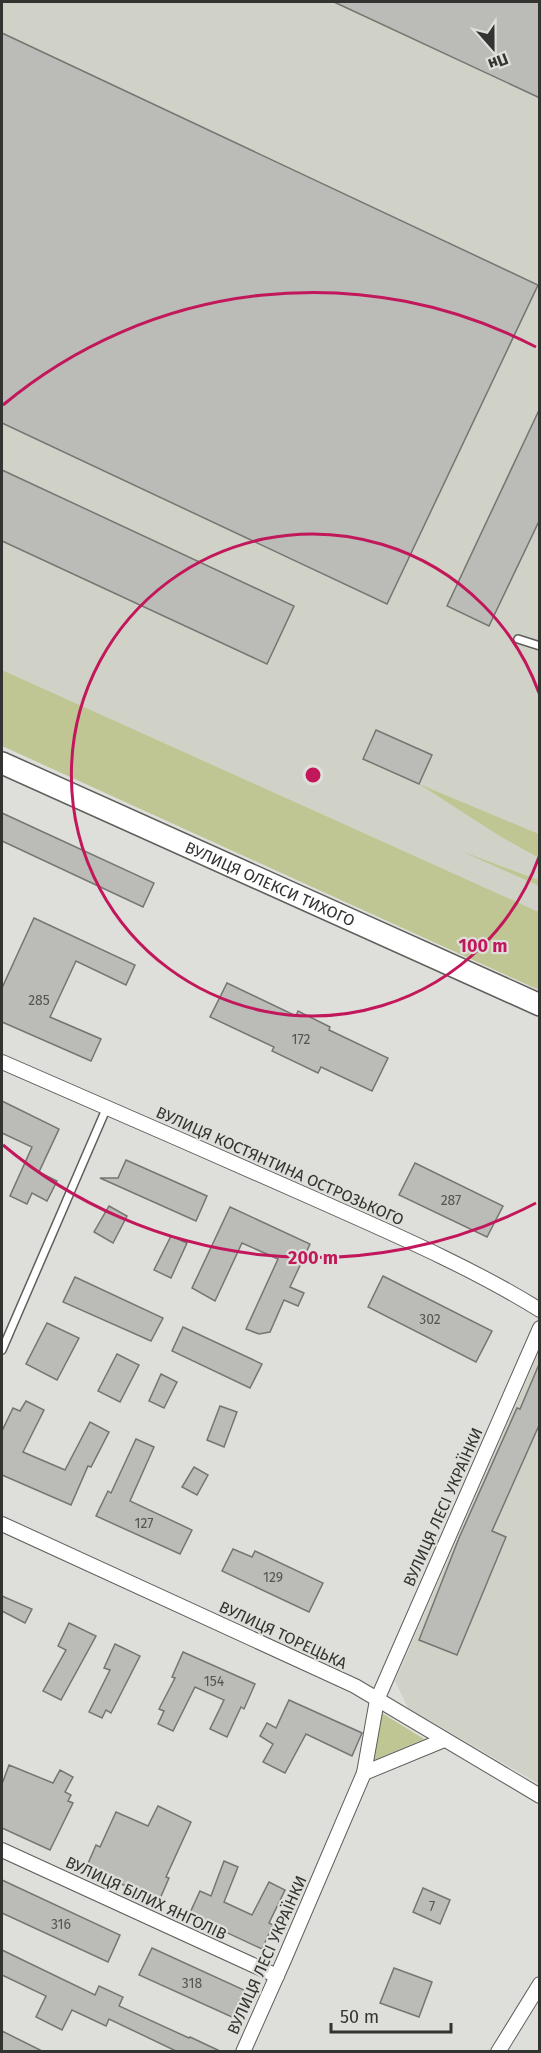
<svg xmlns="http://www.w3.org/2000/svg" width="541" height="2053" font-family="'Fira Sans',sans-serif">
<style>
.built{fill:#d1d2c7}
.green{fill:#bfc593}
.building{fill:#bbbbb7;stroke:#757572;stroke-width:1.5}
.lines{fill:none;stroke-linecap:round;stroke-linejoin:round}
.service-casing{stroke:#5e5f5b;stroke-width:10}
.minor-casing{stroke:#5e5f5b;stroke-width:16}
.primary-casing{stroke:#5e5f5b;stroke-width:24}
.service{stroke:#fff;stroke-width:7}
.minor{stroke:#fff;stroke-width:14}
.primary{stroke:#fff;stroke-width:21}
.ring{fill:none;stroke:#c2185b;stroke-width:3}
.labels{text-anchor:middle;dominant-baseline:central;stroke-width:4.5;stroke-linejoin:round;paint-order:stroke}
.number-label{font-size:14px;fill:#555552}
.street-label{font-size:16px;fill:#333331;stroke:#dedfda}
.centre{fill:#c2185b;stroke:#dedfda;stroke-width:3}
.ring-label{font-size:18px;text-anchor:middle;font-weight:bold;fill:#c2185b;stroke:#dedfda;stroke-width:4.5;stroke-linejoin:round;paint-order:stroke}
</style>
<rect width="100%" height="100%" fill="#dedfda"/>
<g class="built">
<path d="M2,2H539V834L423,786L501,837L539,858V880L475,856L539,886V912L2,670Z"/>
<path d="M539,1351V1784L408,1708L395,1681Z"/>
</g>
<g class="green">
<path d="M2,670L539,912V990L2,746Z"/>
<path d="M419,784L539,834V858L501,837Z"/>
<path d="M461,851L539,880V886Z"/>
<path d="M380,1712L424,1739L374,1760Z"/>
</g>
<g class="building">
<path d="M334,2H540V98Z"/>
<path d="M2,33L538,285L387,604L2,423Z"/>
<path d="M540,408V519L489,626L447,606Z"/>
<path d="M2,470L294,606L267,664L2,541Z"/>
<path d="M376,730L432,755L419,784L363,759Z"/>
<path d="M2,813L154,883L143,907L2,841Z"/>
<path d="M34,918L135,965L126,985L76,961L50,1017L101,1039L91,1061L2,1022V988Z"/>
<path d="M227,983L296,1016L298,1011L330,1027L329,1030L388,1058L372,1091L321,1067L318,1073L272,1051L274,1047L210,1017Z"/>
<path d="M2,1101L59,1129L39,1172L57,1181L47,1201L32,1193L27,1204L10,1196L32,1147L2,1133Z"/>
<path d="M126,1160L207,1196L196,1221L100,1178H118Z"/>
<path d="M415,1163L503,1206L487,1237L399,1195Z"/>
<path d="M109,1206L127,1216L113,1243L94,1232Z"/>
<path d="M230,1207L310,1244L290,1287L304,1293L298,1306L284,1300L270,1332L259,1334L246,1329L278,1259L242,1243L215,1301L192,1288Z"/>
<path d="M171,1236L187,1243L171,1278L154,1270Z"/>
<path d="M383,1276L492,1331L476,1362L368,1307Z"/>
<path d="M75,1277L163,1318L151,1341L63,1302Z"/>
<path d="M47,1323L79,1338L57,1380L26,1364Z"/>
<path d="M183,1327L262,1364L250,1388L172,1351Z"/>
<path d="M117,1354L139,1365L120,1402L98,1391Z"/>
<path d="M540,1362V1423L492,1531L506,1537L457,1655L419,1640L459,1538L517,1408L520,1409Z"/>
<path d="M161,1374L177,1382L164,1408L149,1401Z"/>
<path d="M26,1401L44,1410L23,1452L65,1470L90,1422L109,1432L91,1467L88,1466L71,1505L2,1475V1431L13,1408L20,1411Z"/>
<path d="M220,1406L237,1412L224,1447L207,1440Z"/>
<path d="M136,1439L154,1447L130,1501L192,1530L180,1554L96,1516L108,1491L111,1493Z"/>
<path d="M194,1467L208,1475L197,1495L182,1487Z"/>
<path d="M233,1549L252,1557L255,1551L323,1583L309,1612L222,1571Z"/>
<path d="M2,1596L32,1609L25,1623L2,1611Z"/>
<path d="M69,1623L96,1636L61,1700L43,1691L66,1650L58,1646Z"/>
<path d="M115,1644L140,1656L111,1713L106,1710L102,1718L89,1712L110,1670L104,1668Z"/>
<path d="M183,1652L255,1684L244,1709L241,1707L227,1737L210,1729L224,1700L195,1687L173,1731L158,1724L164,1711L159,1709L175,1678L172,1677Z"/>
<path d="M289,1700L362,1733L352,1756L306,1734L285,1773L263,1762L273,1744L260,1736L267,1723L276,1728Z"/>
<path d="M9,1765L53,1783L60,1770L73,1777L65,1792L71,1795L68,1801L73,1803L50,1850L2,1828V1784Z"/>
<path d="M158,1806L191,1822L166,1877L169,1878L159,1901L86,1868L96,1845L100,1847L116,1812L148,1826Z"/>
<path d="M224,1861L238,1867L224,1902L252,1915L269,1882L285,1890L269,1923L273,1925L262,1949L189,1915L200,1891L211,1896Z"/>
<path d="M2,1880L120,1935L108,1962L2,1913Z"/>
<path d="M423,1888L450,1900L440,1924L413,1912Z"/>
<path d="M152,1948L244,1990L232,2017L139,1975Z"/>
<path d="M2,1950L95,1995L99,1986L123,1997L119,2006L189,2038L190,2037L222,2052H178L109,2019L106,2026L72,2010L62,2030L36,2017L46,1996L2,1975Z"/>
<path d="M394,1968L432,1982L419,2017L380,2003Z"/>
<path d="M2,2031L44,2052H2Z"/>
</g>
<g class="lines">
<g class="service-casing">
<g id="service">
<path d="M518,639L540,646"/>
<path d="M2,1350L107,1107"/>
</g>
</g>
<g class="minor-casing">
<g id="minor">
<path d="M2,1062C106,1107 211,1153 315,1199C391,1233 469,1266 540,1310"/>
<path d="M2,1524L355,1686L540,1796"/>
<path d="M364,1773L444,1740"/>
<path d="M2,1850L277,1976"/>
<path d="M243,2052L284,1960L364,1773L377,1700L540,1328"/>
<path d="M498,2052L540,1984"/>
</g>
</g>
<g class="primary-casing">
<g id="primary">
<path id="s1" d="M2,763L540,1005"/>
</g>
</g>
<use href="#service" class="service"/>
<use href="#minor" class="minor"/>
<use href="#primary" class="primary"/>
</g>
<g class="ring">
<path d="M539 857A241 241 0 1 1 539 693"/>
<path d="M536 1203A483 483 0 0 1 3 1145M3 405A483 483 0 0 1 536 347"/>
</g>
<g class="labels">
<g class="number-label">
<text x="39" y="1000">285</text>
<text x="301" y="1039">172</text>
<text x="451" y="1200">287</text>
<text x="430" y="1319">302</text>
<text x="144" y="1523">127</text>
<text x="273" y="1577">129</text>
<text x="214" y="1681">154</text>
<text x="432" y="1906">7</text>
<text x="61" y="1924">316</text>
<text x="192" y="1983">318</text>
</g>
<g class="street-label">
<text stroke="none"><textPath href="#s1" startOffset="294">ВУЛИЦЯ ОЛЕКСИ ТИХОГО</textPath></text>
<text transform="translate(280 1166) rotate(24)">ВУЛИЦЯ КОСТЯНТИНА ОСТРОЗЬКОГО</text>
<text transform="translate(443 1507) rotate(-66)">ВУЛИЦЯ ЛЕСІ УКРАЇНКИ</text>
<text transform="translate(283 1635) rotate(25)">ВУЛИЦЯ ТОРЕЦЬКА</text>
<text transform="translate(146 1898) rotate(25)">ВУЛИЦЯ БІЛИХ ЯНГОЛІВ</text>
<text transform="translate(267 1955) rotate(-66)">ВУЛИЦЯ ЛЕСІ УКРАЇНКИ</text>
</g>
</g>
<circle cx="313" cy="775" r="9" class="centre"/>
<g class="ring-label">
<text x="483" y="952">100 m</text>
<text x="313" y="1264">200 m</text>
</g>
<rect width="541" height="2053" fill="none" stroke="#333331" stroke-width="6"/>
<g transform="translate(493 48) rotate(159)" stroke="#dedfda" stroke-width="4.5" paint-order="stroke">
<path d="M0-4.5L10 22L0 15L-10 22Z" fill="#333331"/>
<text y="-9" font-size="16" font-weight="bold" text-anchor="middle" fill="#333331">Пн</text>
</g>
<path d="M331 2023v9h120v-9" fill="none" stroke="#333331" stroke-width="3"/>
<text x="340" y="2023" font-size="18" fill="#333331" stroke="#dedfda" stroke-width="4.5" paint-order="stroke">50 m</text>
</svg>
